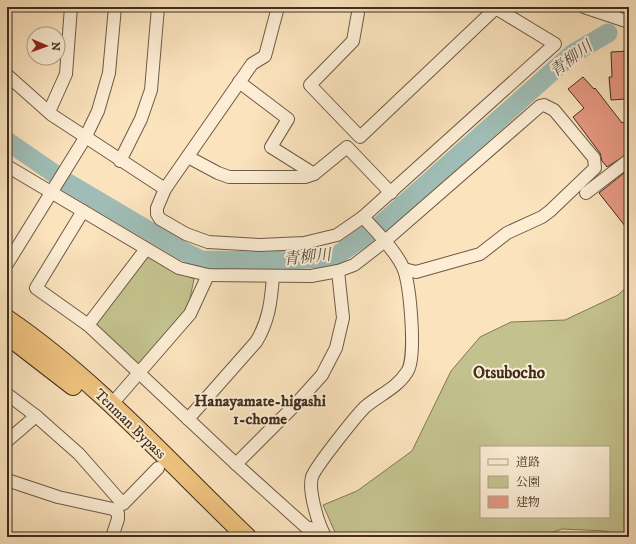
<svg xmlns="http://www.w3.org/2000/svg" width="636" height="544" font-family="'IM FELL DW Pica','Noto Serif JP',serif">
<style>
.green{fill:#c3c28e;stroke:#807857;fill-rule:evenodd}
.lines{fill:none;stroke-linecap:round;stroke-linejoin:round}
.river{stroke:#9fbdb6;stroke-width:19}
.building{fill:#e69881;stroke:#3e2e20}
.minor-casing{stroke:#6d5b47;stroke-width:14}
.highway-casing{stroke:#3e2e20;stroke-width:20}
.minor{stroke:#fcedd4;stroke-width:12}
.highway{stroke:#eec27e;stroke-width:18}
.labels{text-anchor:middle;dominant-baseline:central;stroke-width:4;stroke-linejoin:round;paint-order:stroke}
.street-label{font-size:15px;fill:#3e2e20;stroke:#fcedd4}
.water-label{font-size:16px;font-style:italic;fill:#565246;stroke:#fcedd4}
.neighbourhood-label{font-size:16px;font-weight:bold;fill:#3e2e20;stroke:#fcedd4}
.quarter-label{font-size:17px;font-weight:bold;fill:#3e2e20;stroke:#fcedd4}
</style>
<rect width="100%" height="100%" fill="#fbe3bd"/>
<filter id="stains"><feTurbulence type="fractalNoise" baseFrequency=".005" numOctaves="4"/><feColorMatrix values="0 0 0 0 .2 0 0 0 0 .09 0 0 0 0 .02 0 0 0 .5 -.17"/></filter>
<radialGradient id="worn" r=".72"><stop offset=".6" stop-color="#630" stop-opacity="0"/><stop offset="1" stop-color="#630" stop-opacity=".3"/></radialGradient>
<g class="green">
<path d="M146,256L194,279L188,308L136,367L94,324Z"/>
<path d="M629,285V537H618L606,531L562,529L540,537H337L323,505L357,491L412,451L451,371L480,337L511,322L565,320L618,295ZM481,447H609V517H481Z"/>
</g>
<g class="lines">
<path class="river" d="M7,141L68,183L183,251L201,260L269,261L325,258L336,256L379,226L572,54L608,33"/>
</g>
<g class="building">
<path d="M629,51V95H626V99L611,100L609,77H612L611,52Z"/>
<path d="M583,77L594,89L595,88L622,123L624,122L629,128V153L607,167L602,161L600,153L573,117L584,108L568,89Z"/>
<path d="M629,169V231L599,193Z"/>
</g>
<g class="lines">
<g class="minor-casing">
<g id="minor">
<path d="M278,7L265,56L252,64L165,189L157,208V214L160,219L186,234L208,242L260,245L304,243L337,235L363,217L555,44L494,7"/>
<path d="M359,7L353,41L310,85L360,137L497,7"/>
<path d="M584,7L629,22"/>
<path d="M7,75L52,115L165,189"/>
<path d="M239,82L288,119L271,147L314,174"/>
<path d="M49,112L66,74L71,7"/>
<path d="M188,157L218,173L229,177H305L314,174L347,147L391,193"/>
<path d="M120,161L141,119L151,90L158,7"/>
<path d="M7,166L179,268L208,275L311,276L338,271L354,265L385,241L540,106L544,105L554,110L594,158L595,168L550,211L542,217L507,233L480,254L416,272L404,269"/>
<path d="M586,193L629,160"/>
<path d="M83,211L36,288L88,325L236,464L306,527L322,531"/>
<path d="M7,264L85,138L98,111L109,73L115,7"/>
<path d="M88,325L146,249"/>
<path d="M7,394L36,416L79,454L123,504L158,468"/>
<path d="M111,405L190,314L208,275"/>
<path d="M188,419L256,342C269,321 271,301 273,277"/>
<path d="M7,441L36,416"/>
<path d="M236,464L295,405L322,375L336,348L343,318L338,271"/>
<path d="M7,480L58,497L113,509L118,513V519L112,537"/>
<path d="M325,536C318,524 308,490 312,477C315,467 356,416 365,407C379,395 397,388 407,372C417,358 410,287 404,270C398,253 375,230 363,217"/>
</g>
</g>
<g class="highway-casing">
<g id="highway">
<path d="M7,319C95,379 170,463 247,537"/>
<path d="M7,335L73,386"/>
</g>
</g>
<use href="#minor" class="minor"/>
<use href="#highway" class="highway"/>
</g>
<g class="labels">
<g class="street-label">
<text transform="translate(130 424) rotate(44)">Tenman Bypass</text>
</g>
<g class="water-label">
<text transform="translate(571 59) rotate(-37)">青柳川</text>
<text transform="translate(307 257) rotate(-6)">青柳川</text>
</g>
<g class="neighbourhood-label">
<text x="260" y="401">Hanayamate-higashi<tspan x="260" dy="18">1-chome</tspan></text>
</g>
<g class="quarter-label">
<text x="509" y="373">Otsubocho</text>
</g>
</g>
<rect width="636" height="544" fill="none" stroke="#fbe3bd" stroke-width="24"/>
<rect x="8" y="8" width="620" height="528" fill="none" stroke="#3e2e20" stroke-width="2"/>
<rect x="12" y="12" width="612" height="520" fill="none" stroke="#3e2e20"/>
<rect x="480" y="446" width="130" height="72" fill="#fcedd4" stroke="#b0a18c"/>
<rect x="488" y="459" width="20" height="6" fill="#fcedd4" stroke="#b0a18c"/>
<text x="516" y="466" font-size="12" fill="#3e2e20">道路</text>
<rect x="488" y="476" width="20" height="12" fill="#c3c28e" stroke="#b0a18c"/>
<text x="516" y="486" font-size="12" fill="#3e2e20">公園</text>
<rect x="488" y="496" width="20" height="12" fill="#e69881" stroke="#b0a18c"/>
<text x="516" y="506" font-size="12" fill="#3e2e20">建物</text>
<g transform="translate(46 46) rotate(92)"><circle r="19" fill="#fcedd4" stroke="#b0a18c"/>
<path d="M0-3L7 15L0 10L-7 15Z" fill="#8f2418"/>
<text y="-6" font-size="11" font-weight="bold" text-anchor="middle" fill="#3e2e20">N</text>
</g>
<rect width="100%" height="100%" filter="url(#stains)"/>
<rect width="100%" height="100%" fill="url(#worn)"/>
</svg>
